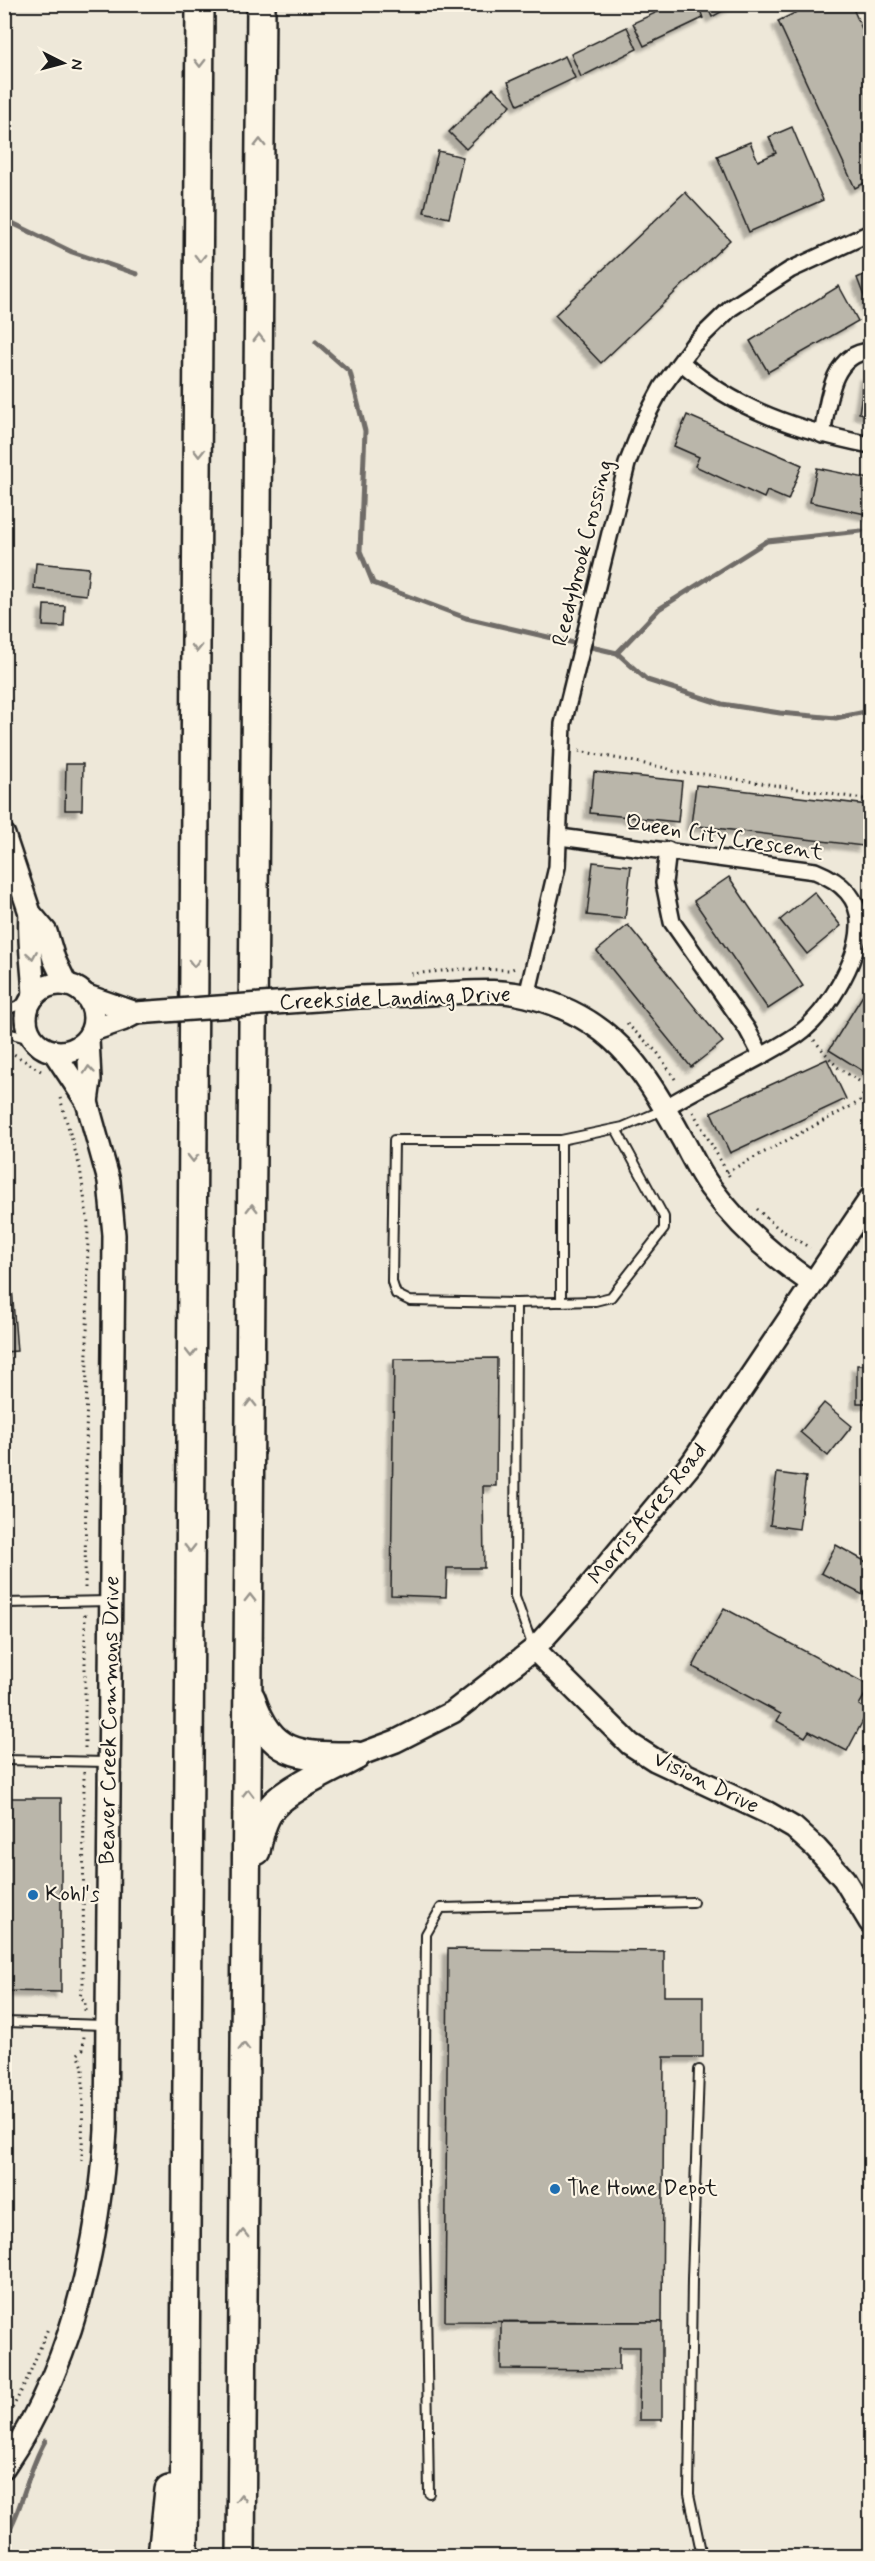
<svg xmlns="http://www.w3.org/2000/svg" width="875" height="2561" font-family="Mynerve,sans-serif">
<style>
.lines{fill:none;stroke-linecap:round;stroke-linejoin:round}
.stream{stroke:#6f6c67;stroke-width:5}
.building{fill:#bab6aa;stroke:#1c1c1c;stroke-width:1.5;filter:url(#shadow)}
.lane-casing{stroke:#1c1c1c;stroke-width:12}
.street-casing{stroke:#1c1c1c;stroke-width:20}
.secondary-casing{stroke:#1c1c1c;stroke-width:26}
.highway-casing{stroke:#1c1c1c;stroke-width:32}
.path{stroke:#1c1c1c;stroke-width:3;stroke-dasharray:1.5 4.5;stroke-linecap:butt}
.lane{stroke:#fcf5e5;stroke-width:8}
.street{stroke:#fcf5e5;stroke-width:15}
.secondary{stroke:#fcf5e5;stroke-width:21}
.highway{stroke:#fcf5e5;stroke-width:27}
.secondary-bridge-casing{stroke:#1c1c1c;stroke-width:26;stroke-linecap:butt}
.secondary-bridge{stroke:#fcf5e5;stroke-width:21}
.oneway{stroke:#97938b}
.poi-dot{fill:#1f6fb2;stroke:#fcf5e5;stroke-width:2}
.labels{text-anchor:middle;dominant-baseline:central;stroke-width:4.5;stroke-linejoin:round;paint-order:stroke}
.street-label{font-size:22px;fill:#1c1c1c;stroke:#fcf5e5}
.poi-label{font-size:22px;fill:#1c1c1c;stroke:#fcf5e5;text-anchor:start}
</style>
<defs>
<filter id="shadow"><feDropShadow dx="-5.5" dy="5.5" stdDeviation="1.5" flood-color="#0004"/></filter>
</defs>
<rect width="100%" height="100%" fill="#eee8d9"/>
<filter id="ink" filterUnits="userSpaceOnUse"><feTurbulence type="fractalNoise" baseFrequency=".0167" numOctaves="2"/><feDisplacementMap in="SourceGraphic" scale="12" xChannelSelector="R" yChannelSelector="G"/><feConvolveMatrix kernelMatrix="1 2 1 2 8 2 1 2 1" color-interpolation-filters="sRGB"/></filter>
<g filter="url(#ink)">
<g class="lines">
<g class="stream">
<path d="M4,219L72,252L137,274"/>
<path d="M316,342L350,372L365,431L360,551L373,583L466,618L617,653L647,680L722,704L780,713L836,718L870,711"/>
<path d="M617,653L659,609L767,541L861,531"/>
<path d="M4,2539C23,2509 27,2472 45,2441"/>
</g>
</g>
<g class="building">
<path d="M675,4H698L703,18L644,46L633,23Z"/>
<path d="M706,4H735L712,17Z"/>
<path d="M813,4H851L870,47V180L855,188L778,21Z"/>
<path d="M627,27L637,49L581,77L571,54Z"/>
<path d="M565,56L575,78L518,105L508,82Z"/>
<path d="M493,88L511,105L466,149L449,132Z"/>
<path d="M792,127L823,200L749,232L717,156L750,142L758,161L776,153L769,137Z"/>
<path d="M438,151L463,157L449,218L424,212Z"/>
<path d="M685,192L730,240L601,363L555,315Z"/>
<path d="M870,272V312L857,278Z"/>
<path d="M839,286L858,321L768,372L750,341Z"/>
<path d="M865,375L870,376V415L859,413Z"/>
<path d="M687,415L802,465L788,500L767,491L764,498L695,466L699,457L674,446Z"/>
<path d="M817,468L870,479V515L810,502Z"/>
<path d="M36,563L89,568L86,595L34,589Z"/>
<path d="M44,605L65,606L64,627L43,626Z"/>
<path d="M66,764H83L82,810H65Z"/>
<path d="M594,772L682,781L678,822L590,813Z"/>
<path d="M696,785L868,805L863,846L691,825Z"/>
<path d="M593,862L631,866L625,919L587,915Z"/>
<path d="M729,877L803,986L768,1009L694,901Z"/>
<path d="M814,892L841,926L807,954L780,920Z"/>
<path d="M628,925L723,1042L691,1067L597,951Z"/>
<path d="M870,984V1066L866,1073L829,1050Z"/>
<path d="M827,1059L846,1099L730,1153L711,1112Z"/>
<path d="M12,1289L17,1351L4,1352V1290Z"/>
<path d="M497,1358L496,1486H483L484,1568H447L446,1597L391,1595L394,1359Z"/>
<rect x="857" y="1365" width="13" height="38"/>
<path d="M824,1403L852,1426L828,1456L800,1432Z"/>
<path d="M777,1473L806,1477L799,1529L770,1525Z"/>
<path d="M836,1545L870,1564V1582L863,1595L821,1573Z"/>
<path d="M724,1608L870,1686L859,1705L868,1711L847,1751L809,1731L805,1737L777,1721L781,1714L693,1667Z"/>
<path d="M4,1798H61V1992L4,1991Z"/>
<path d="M448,1949L664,1951V1996H703V2057H664L662,2322L445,2321Z"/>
<path d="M501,2322H662V2420H639L640,2347H619V2370L501,2369Z"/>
</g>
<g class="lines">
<g class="lane-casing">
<g id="lane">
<path d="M4,1011L31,1000"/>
<path d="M4,1032L34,1040"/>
<path d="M561,1140V1302"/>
<path d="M516,1303L595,1301L611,1297L664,1229V1217L616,1129"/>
<path d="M4,1603L110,1601"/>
<path d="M533,1647L515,1597L516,1303L410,1301L396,1294L392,1282L394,1140H561L623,1127L663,1110"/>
<path d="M4,1760L108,1762"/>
<path d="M4,2022L105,2025"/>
<path d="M699,2070L692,2279L689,2494L702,2556"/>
<path d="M429,2493L424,2176L426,1934L441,1908L693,1902"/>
</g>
</g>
<g class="street-casing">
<g id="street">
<path d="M681,362C735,410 801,431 870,445"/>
<path d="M822,435C828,404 830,354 870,351"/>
<path d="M560,837L815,871C840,881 861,898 859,927C858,962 826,1015 797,1035C755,1063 708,1081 665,1108"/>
<path d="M668,850L664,883L672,922L747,1029L761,1055"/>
<path d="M527,996L557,867L563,724L627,464L644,421L662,387L693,345L731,308L790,270L870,233"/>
</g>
</g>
<g class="secondary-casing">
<g id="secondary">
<path d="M4,835L30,913L46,932L54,959L66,984"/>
<path d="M30,913C28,941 33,968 34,996"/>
<circle cx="60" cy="1018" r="34"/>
<path d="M87,996L136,1013"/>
<path d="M359,997C388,996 417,995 446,993C472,992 501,989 527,996C611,1017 641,1065 680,1135C690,1152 698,1171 710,1187C738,1225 772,1256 812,1283"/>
<path d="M93,1030L122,1020L136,1013"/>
<path d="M87,1102L90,1080L88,1039"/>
<path d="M534,1649L630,1744L655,1760L768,1813L794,1828L816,1848L844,1879L870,1922"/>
<path d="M356,1756L396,1741L453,1712L534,1649L579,1599L692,1463L870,1199"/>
<path d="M4,2467C72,2366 99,2249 106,2130L114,1235L109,1181L87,1102L54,1052"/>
</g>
</g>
<g class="highway-casing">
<g id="highway">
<path d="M251,1698C271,1758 301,1756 355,1756"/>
<path d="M256,1851C259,1836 262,1820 272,1807C287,1789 334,1768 356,1756"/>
<path d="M162,2556L169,2490"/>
<path d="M184,2556L200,4"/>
<path d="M241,2556L261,4"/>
</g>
</g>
<g class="path">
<path d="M579,751L666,768L678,773L703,774L870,800"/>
<path d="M4,913L9,928"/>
<path d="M411,974L462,969L510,970L517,967"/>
<path d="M4,991L12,981"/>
<path d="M627,1024L657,1052L677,1082"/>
<path d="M814,1040L837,1067L870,1088"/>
<path d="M4,1048L41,1071"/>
<path d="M60,1098L80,1168L88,1223L85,1589"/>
<path d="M693,1112L731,1179"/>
<path d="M727,1172L859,1102L870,1084"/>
<path d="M757,1209L778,1228L810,1248"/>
<path d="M85,1748V1613"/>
<path d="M84,1772L83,1984L80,1997L85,2001V2011"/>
<path d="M82,2161L83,2067L78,2054L83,2049L84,2036"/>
<path d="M4,2424L26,2382L49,2326"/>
</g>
<use href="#lane" class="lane"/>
<use href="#street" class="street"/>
<use href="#secondary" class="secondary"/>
<use href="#highway" class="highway"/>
<g class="secondary-bridge-casing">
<path id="secondary-bridge" d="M136,1013L359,997"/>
</g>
<use href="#secondary-bridge" class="secondary-bridge"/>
</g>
<defs><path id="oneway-chevron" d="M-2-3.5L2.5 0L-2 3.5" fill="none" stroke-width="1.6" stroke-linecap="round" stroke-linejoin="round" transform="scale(1.5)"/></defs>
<g class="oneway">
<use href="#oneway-chevron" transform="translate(200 63) rotate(90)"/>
<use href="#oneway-chevron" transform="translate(260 143) rotate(-90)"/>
<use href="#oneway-chevron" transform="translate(200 258) rotate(90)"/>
<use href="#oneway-chevron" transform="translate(259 338) rotate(-90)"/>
<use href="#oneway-chevron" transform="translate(199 453) rotate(91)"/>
<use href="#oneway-chevron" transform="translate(197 648) rotate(91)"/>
<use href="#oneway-chevron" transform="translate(32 955) rotate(80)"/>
<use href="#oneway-chevron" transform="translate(194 963) rotate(90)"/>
<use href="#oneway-chevron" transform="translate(89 1070) rotate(-95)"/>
<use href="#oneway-chevron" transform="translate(193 1158) rotate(90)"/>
<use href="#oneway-chevron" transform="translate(252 1208) rotate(-90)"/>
<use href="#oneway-chevron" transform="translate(191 1353) rotate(90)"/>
<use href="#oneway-chevron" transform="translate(251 1403) rotate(-90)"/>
<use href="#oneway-chevron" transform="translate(190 1548) rotate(90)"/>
<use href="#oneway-chevron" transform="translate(250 1598) rotate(-90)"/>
<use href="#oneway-chevron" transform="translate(248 1793) rotate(-89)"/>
<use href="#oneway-chevron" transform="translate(244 2047) rotate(-89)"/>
<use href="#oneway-chevron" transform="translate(243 2234) rotate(-90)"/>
<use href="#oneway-chevron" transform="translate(241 2498) rotate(-90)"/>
</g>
</g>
<g class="poi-dot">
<circle cx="33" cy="1895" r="6"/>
<circle cx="555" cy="2189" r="6"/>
</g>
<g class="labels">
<g class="street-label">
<text transform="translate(583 553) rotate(-76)">Reedybrook Crossing</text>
<text transform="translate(724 838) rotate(9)">Queen City Crescent</text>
<text transform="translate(395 999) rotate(-2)">Creekside Landing Drive</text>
<text transform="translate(648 1514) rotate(-51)">Morris Acres Road</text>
<text transform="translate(110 1720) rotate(-89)">Beaver Creek Commons Drive</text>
<text transform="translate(706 1783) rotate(26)">Vision Drive</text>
</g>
<g class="poi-label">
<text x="45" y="1895">Kohl's</text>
<text x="567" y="2189">The Home Depot</text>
</g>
</g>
<rect width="875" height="2561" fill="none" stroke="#fcf5e5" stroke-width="24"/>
<rect x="12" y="12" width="851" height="2537" fill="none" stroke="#1c1c1c" stroke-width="2" filter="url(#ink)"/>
<g transform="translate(63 63) rotate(96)" stroke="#fcf5e5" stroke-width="4.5" paint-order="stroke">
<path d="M0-4.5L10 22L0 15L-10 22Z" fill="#1c1c1c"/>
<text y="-9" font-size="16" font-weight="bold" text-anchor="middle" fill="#1c1c1c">N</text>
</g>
</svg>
